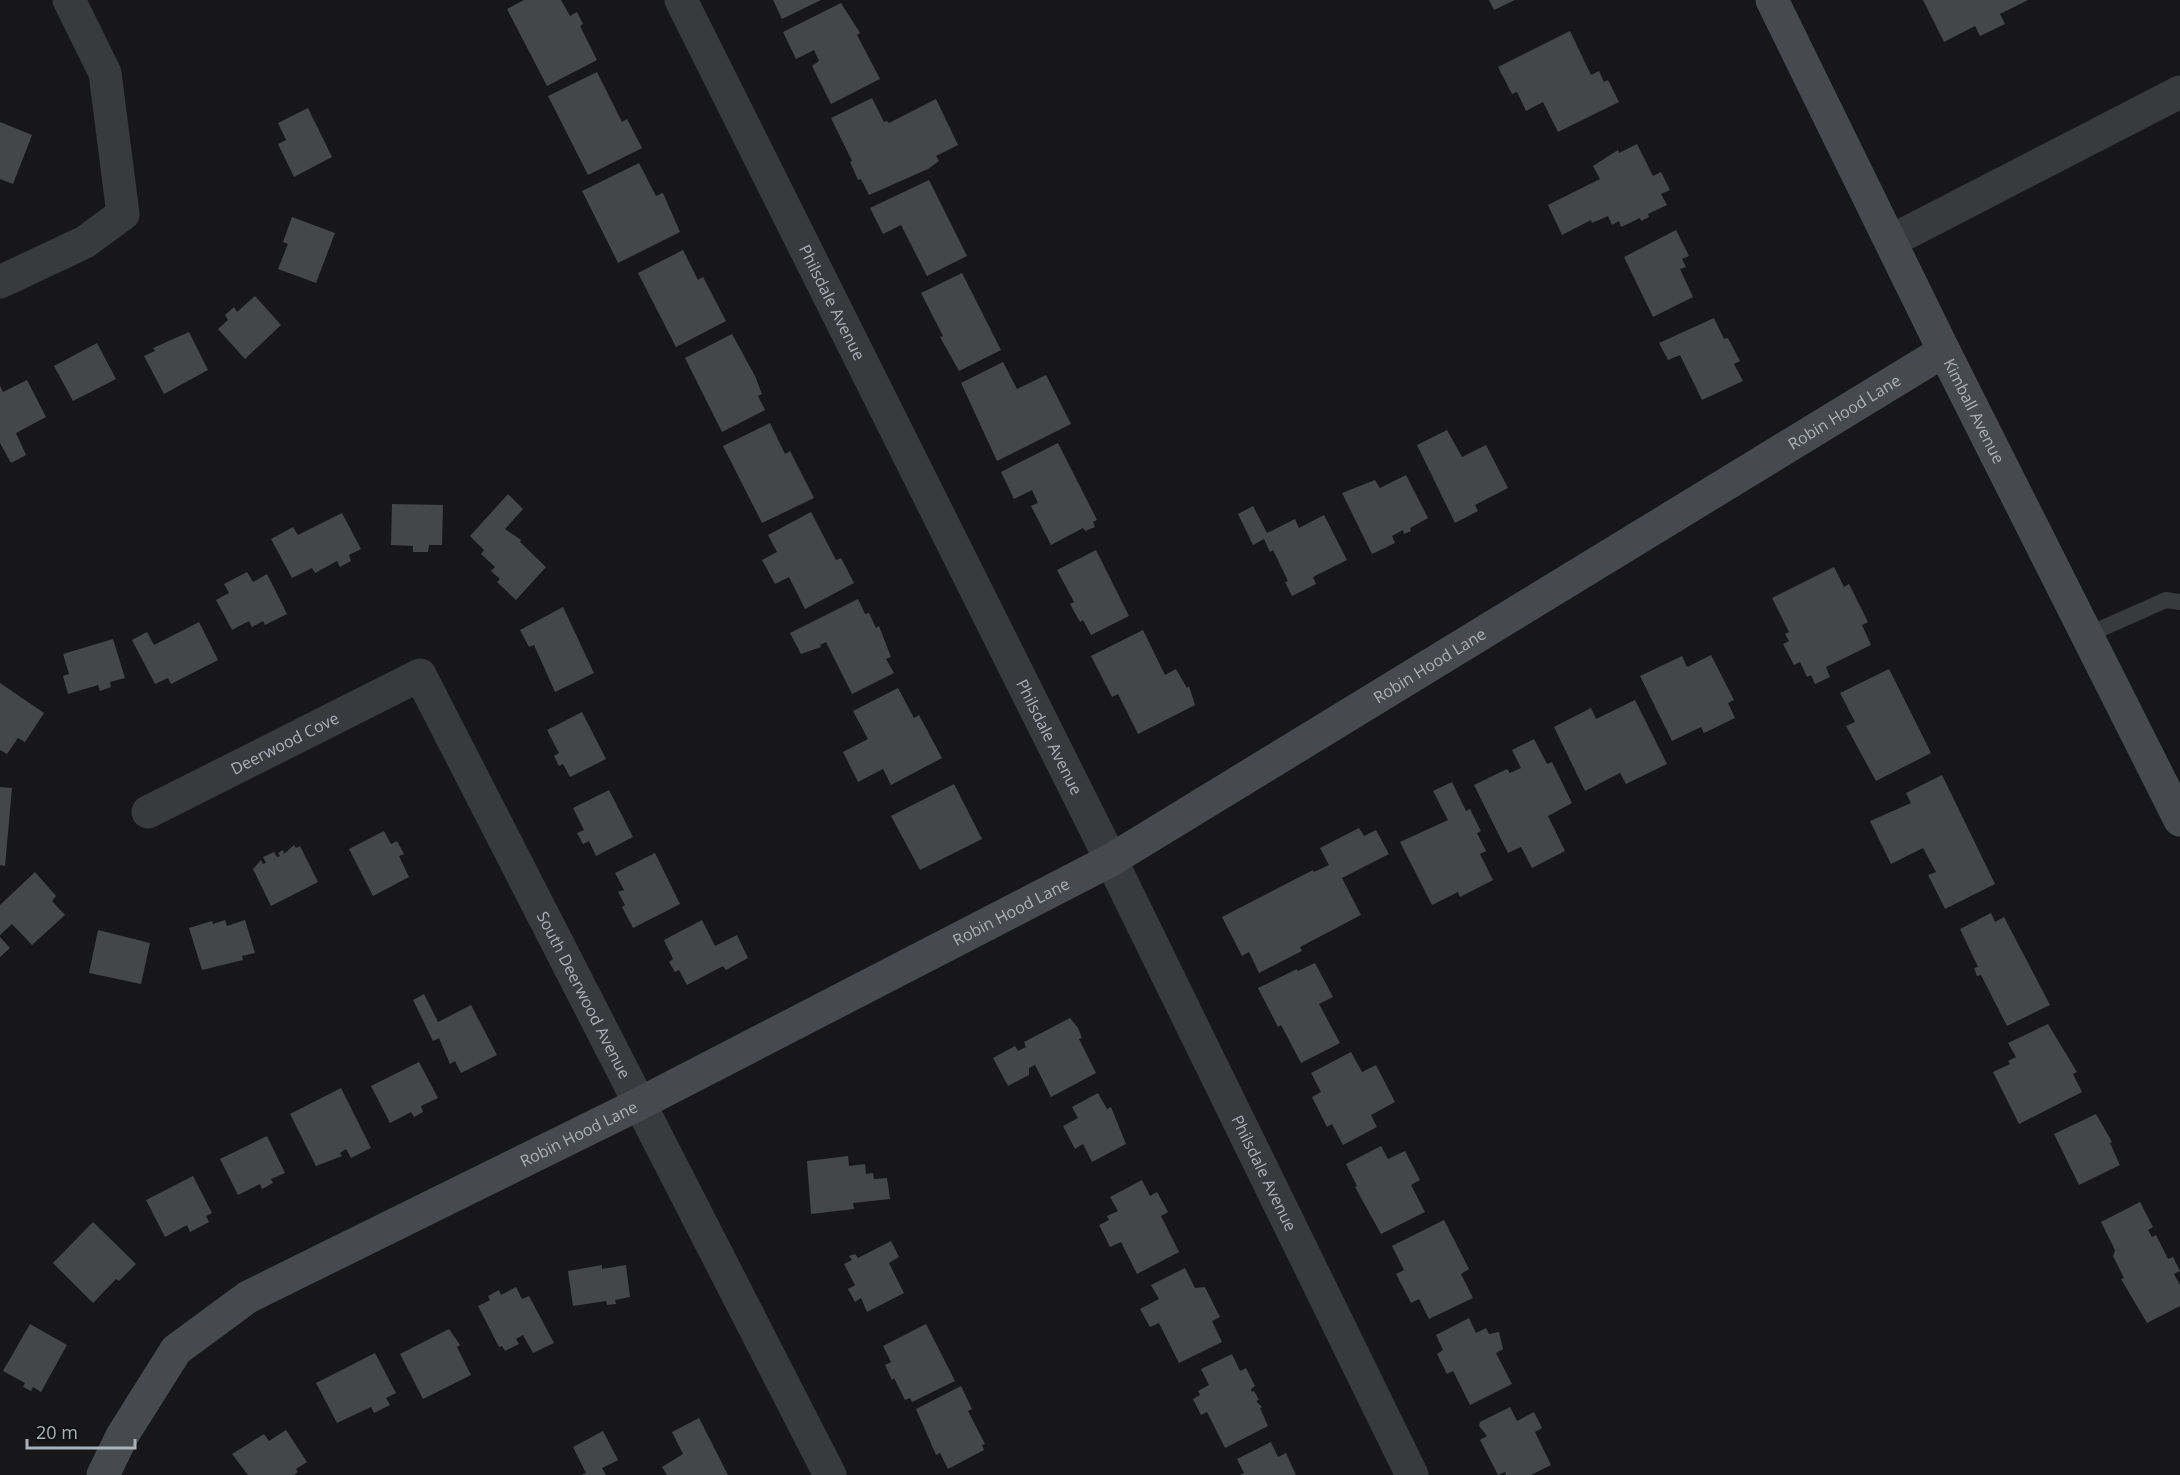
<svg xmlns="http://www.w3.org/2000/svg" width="2180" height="1475" font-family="'Open Sans',sans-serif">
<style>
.building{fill:#444649}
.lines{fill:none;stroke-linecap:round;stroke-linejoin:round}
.lane{stroke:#383a3e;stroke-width:16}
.street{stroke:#383a3e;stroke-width:33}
.secondary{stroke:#46494e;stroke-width:33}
.labels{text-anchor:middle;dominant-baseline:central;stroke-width:6;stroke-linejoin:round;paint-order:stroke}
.street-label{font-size:16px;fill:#aab1b8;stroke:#121214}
</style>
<rect width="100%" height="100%" fill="#171719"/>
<g class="building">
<path d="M524,0H561L570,16L577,12L583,24L580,26L597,60L547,86L507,9Z"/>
<path d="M773,0H821L782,19Z"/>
<path d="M1489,0H1515L1494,10Z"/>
<path d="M1923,0H2028L2000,14L2005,24L1980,36L1975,26L1944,42Z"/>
<path d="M841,3L860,33L857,35L880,79L831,104L812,66L819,61L814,50L796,59L783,32Z"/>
<path d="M1570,31L1591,75L1599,71L1604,82L1608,80L1619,102L1558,132L1543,102L1526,111L1517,92L1512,94L1498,67Z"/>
<path d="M597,72L622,122L627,119L642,148L588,175L548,96Z"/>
<path d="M872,98L884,122L887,121L889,123L936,99L958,145L936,156L939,161L928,169L869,195L861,179L858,180L850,162L852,161L831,118Z"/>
<path d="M308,108L332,157L294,177L278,144L286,140L278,123Z"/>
<path d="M0,122L32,135L13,184L0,179Z"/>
<path d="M1637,144L1653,176L1661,172L1670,190L1661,194L1667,205L1648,214L1649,217L1641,221L1640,218L1621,227L1619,221L1612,225L1608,216L1592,223L1591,220L1562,235L1548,205L1600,179L1593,166L1618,150L1619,153Z"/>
<path d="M639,163L656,196L663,193L680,232L618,263L582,191Z"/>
<path d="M929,180L967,256L927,276L901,225L883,234L870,208Z"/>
<path d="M292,217L335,233L316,283L278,269L288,244L283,242Z"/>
<path d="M1676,230L1689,256L1682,259L1686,267L1680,269L1693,297L1653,317L1624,257Z"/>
<path d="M683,250L698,280L703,277L726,321L676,347L638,273Z"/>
<path d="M962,273L1001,350L959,371L940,337L943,336L921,293Z"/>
<path d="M255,296L281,325L245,359L218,329L228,320L225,315L234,307L237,312Z"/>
<path d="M1714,318L1724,339L1728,338L1740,361L1734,364L1743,381L1702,400L1680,355L1668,360L1659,343Z"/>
<path d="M189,332L208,370L164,394L144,356L155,351L153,348Z"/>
<path d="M732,334L755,376L762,394L758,396L765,410L722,432L685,358Z"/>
<path d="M97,343L116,379L73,401L54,366Z"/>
<path d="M1003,362L1017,389L1046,375L1071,424L997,461L961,383Z"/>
<path d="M27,380L46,417L16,433L26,455L11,463L0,443V386L3,392Z"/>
<path d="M770,423L785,454L790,451L814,498L762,523L723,446Z"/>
<path d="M1447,430L1462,457L1486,445L1508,488L1475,505L1478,511L1455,523L1417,445Z"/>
<path d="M1058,443L1097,520L1093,522L1095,527L1085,531L1083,528L1051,545L1031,506L1038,503L1032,490L1014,499L1001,472Z"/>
<path d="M1406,475L1428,518L1410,528L1411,531L1404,534L1403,530L1392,536L1395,543L1372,554L1342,493L1375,480L1380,488Z"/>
<path d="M508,494L523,509L505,529L521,540L520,542L546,567L516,600L497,582L500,579L491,571L495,567L481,554L484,550L470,536Z"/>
<path d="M392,504L443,505L442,545H429L428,552H413V546L391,545Z"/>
<path d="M1253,506L1267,533L1295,519L1299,528L1324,515L1347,560L1313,577L1316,584L1292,596L1285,582L1288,581L1273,550L1270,552L1264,539L1253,545L1238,514Z"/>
<path d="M811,512L836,560L841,558L854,583L805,609L789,577L775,584L762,560L777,552L768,535Z"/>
<path d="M342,513L361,549L349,555L351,561L340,567L337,561L315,573L312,568L292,578L271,539L293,527L298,535Z"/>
<path d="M1096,550L1129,616L1091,635L1083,620L1080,622L1070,604L1074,602L1057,570Z"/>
<path d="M1834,567L1844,587L1849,584L1868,622L1862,625L1871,645L1826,667L1830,677L1815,684L1811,675L1807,677L1800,662L1794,665L1783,644L1789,641L1785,634L1789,632L1772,598Z"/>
<path d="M247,572L253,582L267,574L287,614L265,625L263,621L252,627L249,621L232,630L216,600L229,593L224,584Z"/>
<path d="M858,599L865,614L869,613L876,628L879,626L891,657L886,659L894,673L852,694L826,642L820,645L821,647L801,654L790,633Z"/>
<path d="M563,607L594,673L555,692L534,645L529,647L520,630Z"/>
<path d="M199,622L218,660L171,684L168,678L155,684L132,640L147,632L154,645Z"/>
<path d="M1143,630L1165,675L1176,669L1187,688L1189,686L1195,705L1138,734L1118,694L1112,697L1091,656Z"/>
<path d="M113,639L125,678L110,682L111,687L100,691L98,685L68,694L63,676L69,674L63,654Z"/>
<path d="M1711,655L1734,700L1728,703L1735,718L1704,733L1701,727L1672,741L1640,676L1682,656L1687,667Z"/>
<path d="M1889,669L1931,753L1876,781L1846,726L1855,722L1840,693Z"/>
<path d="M0,683L44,713L25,742L18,738L7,754L0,750Z"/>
<path d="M898,688L914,718L919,715L942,758L891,785L883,769L858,782L843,752L868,739L853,711Z"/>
<path d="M1635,700L1667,764L1626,784L1620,773L1585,791L1554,727L1591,708L1596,719Z"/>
<path d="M582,712L606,759L570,777L563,764L559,766L554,756L559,753L547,730Z"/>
<path d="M1534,739L1547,764L1552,762L1572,803L1548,816L1565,851L1532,868L1521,847L1508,853L1474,785L1507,769L1510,773L1521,768L1512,750Z"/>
<path d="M1942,775L1995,884L1945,909L1928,875L1936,872L1923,848L1891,864L1870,821L1911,803L1906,793Z"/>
<path d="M1452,782L1466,811L1470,809L1481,831L1477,833L1486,851L1480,854L1493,880L1460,897L1458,892L1432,905L1400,842L1448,820L1433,791Z"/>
<path d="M954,784L982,839L920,870L891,816Z"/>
<path d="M0,787L12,788L5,866L0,865Z"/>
<path d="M609,790L633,837L596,856L589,841L583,844L577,833L584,830L573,808Z"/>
<path d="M1359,828L1364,836L1376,830L1389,854L1342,878L1361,915L1300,947L1302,951L1259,973L1249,952L1242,956L1222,917L1313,870L1314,872L1329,865L1320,848Z"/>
<path d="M384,831L391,844L397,841L404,854L399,856L409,877L373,896L349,849Z"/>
<path d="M294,845L296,848L300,846L318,882L271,906L253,869L261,860L263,864L266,863L263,857L274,852L277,857L280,856L278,853L283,850L284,854Z"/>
<path d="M655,853L680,904L633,928L622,907L625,905L618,892L624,890L615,873Z"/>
<path d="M35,872L56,896L52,901L65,915L32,945L12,924L0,935V905Z"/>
<path d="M1991,913L1995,922L2004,917L2050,1005L2007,1026L1981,975L1977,976L1974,968L1978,967L1960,929Z"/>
<path d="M225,920L227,926L245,920L255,953L242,956L243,960L202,970L189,928L212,921L213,924Z"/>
<path d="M702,920L715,946L737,935L748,958L726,970L723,966L687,985L679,970L675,972L669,962L673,959L664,940Z"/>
<path d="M98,930L150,943L141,984L89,973Z"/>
<path d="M0,937L10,948L0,957Z"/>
<path d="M1315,963L1333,997L1319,1004L1340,1043L1301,1063L1281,1025L1278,1027L1258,988L1297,969L1298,971Z"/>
<path d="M424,994L438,1022L471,1005L497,1055L461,1073L455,1061L450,1064L439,1038L433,1041L413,1000Z"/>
<path d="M1070,1018L1078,1028L1082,1038L1079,1039L1096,1073L1051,1097L1035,1065L1029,1068V1075L1008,1086L993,1058L1015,1046L1018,1051L1026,1047L1024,1042Z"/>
<path d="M2048,1024L2077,1072L2073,1074L2082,1092L2019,1124L1993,1072L2010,1064L2008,1061L2016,1057L2008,1043Z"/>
<path d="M1351,1052L1362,1072L1376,1065L1395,1102L1371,1115L1377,1127L1343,1145L1332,1124L1327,1127L1312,1097L1321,1092L1311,1073Z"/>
<path d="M419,1062L438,1098L421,1106L423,1112L414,1117L411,1112L390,1123L371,1086Z"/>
<path d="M341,1088L371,1148L351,1158L346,1149L340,1153L342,1156L316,1166L290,1114Z"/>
<path d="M1098,1093L1107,1109L1111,1107L1126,1144L1092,1162L1083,1144L1075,1149L1063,1126L1078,1118L1072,1107Z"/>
<path d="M2096,1114L2112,1142L2110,1143L2120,1165L2079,1185L2054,1134Z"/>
<path d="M267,1136L285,1173L271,1179L273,1183L262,1189L260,1184L238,1195L220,1159Z"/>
<path d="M1381,1146L1388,1159L1405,1151L1420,1180L1411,1185L1425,1212L1381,1234L1355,1187L1357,1186L1346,1164Z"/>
<path d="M848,1156L849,1166L865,1164L866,1174L873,1173L874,1179L887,1178L890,1199L853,1203L854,1209L811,1214L807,1161Z"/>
<path d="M193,1176L212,1213L206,1216L209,1222L190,1232L187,1225L165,1237L146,1200Z"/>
<path d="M1142,1180L1150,1196L1157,1192L1168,1212L1161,1216L1179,1252L1137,1274L1121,1242L1110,1247L1099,1225L1109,1220L1107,1216L1118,1211L1110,1197Z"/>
<path d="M2140,1202L2153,1227L2148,1230L2152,1237L2156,1235L2168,1259L2173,1257L2180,1271L2174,1274L2180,1285V1306L2147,1323L2121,1279L2124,1278L2113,1256L2115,1250L2101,1222Z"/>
<path d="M1444,1220L1469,1269L1461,1274L1473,1298L1429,1319L1419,1299L1411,1303L1396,1274L1404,1270L1392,1246Z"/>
<path d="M93,1222L136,1264L119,1281L116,1279L93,1303L53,1263Z"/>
<path d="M891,1241L899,1257L889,1263L904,1293L867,1312L861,1298L855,1302L848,1289L855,1285L844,1264L852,1260L849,1256L855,1254L858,1258Z"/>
<path d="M602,1265V1269L626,1265L630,1297L615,1300L616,1304L607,1305L606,1301L573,1306L568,1271Z"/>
<path d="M1185,1268L1195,1288L1205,1287L1220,1317L1212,1321L1222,1342L1179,1363L1159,1323L1150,1327L1140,1309L1159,1299L1151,1285Z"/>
<path d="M516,1287L522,1299L529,1296L554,1343L533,1353L523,1335L516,1339L519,1344L505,1351L502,1346L499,1347L478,1306L490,1300L488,1296L499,1290L501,1295Z"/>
<path d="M1469,1318L1476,1333L1486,1328L1489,1334L1499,1332L1503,1349L1496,1353L1512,1384L1470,1405L1453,1371L1447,1374L1437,1354L1443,1350L1436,1335Z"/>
<path d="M30,1324L67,1345L41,1392L33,1387L31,1391L23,1387L25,1383L3,1371Z"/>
<path d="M926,1324L955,1381L912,1402L910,1398L905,1400L894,1378L892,1380L885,1365L891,1362L883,1346Z"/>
<path d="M449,1329L460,1345L457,1347L471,1375L423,1399L400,1354Z"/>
<path d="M375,1353L396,1393L386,1398L390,1405L374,1413L371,1407L337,1423L316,1383Z"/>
<path d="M1232,1354L1240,1371L1246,1368L1255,1386L1251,1389L1252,1392L1254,1391L1259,1400L1256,1401L1262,1407L1260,1408L1268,1426L1225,1448L1207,1412L1201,1415L1193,1399L1200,1395L1198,1391L1209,1385L1201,1369Z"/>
<path d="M961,1386L972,1409L968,1411L985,1444L982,1445L984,1450L948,1469L940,1453L936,1455L916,1409Z"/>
<path d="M1510,1407L1517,1421L1534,1412L1542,1428L1535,1432L1551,1465L1531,1475H1506L1505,1472L1498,1475L1480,1440L1487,1436L1479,1426L1480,1422Z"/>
<path d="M699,1418L728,1475H667L662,1467L683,1454L672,1432Z"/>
<path d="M286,1430L307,1462L296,1469L298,1472L294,1475H248L232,1454L264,1434L269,1441Z"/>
<path d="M603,1431L618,1460L602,1468L606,1475H581L586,1473L573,1447Z"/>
<path d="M1271,1442L1278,1457L1286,1453L1296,1475H1240L1244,1473L1237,1459Z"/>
</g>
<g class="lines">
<path class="lane" d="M2087,635L2166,600L2180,602"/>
<g class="street">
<path id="s1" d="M681,0L1111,860L1412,1475"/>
<path d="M1891,241L2180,92"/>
<path d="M0,282L85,242L123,214L105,73L69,0"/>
<path id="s2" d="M148,812L420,675L830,1475"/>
</g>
<g class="secondary">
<path id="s3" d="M1772,0L1944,351L2180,820"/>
<path id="s4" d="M103,1475L122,1436L176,1350L248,1297L639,1104L1111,860L1944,351"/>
</g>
</g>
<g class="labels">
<g class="street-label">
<text stroke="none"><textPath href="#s1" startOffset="338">Philsdale Avenue</textPath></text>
<text stroke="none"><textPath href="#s3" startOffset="458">Kimball Avenue</textPath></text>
<text stroke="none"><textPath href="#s4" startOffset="2061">Robin Hood Lane</textPath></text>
<text stroke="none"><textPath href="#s4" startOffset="1575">Robin Hood Lane</textPath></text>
<text stroke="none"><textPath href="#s1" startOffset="824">Philsdale Avenue</textPath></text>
<text stroke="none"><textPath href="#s2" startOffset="153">Deerwood Cove</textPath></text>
<text stroke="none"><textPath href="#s4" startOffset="1089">Robin Hood Lane</textPath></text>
<text stroke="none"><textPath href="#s2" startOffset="664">South Deerwood Avenue</textPath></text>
<text stroke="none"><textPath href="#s4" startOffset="603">Robin Hood Lane</textPath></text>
<text stroke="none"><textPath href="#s1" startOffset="1310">Philsdale Avenue</textPath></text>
</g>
</g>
<path d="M27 1439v9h108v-9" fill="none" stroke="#aab1b8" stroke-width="3"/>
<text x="36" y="1439" font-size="18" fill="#aab1b8" stroke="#121214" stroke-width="4.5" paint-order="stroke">20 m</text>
</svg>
